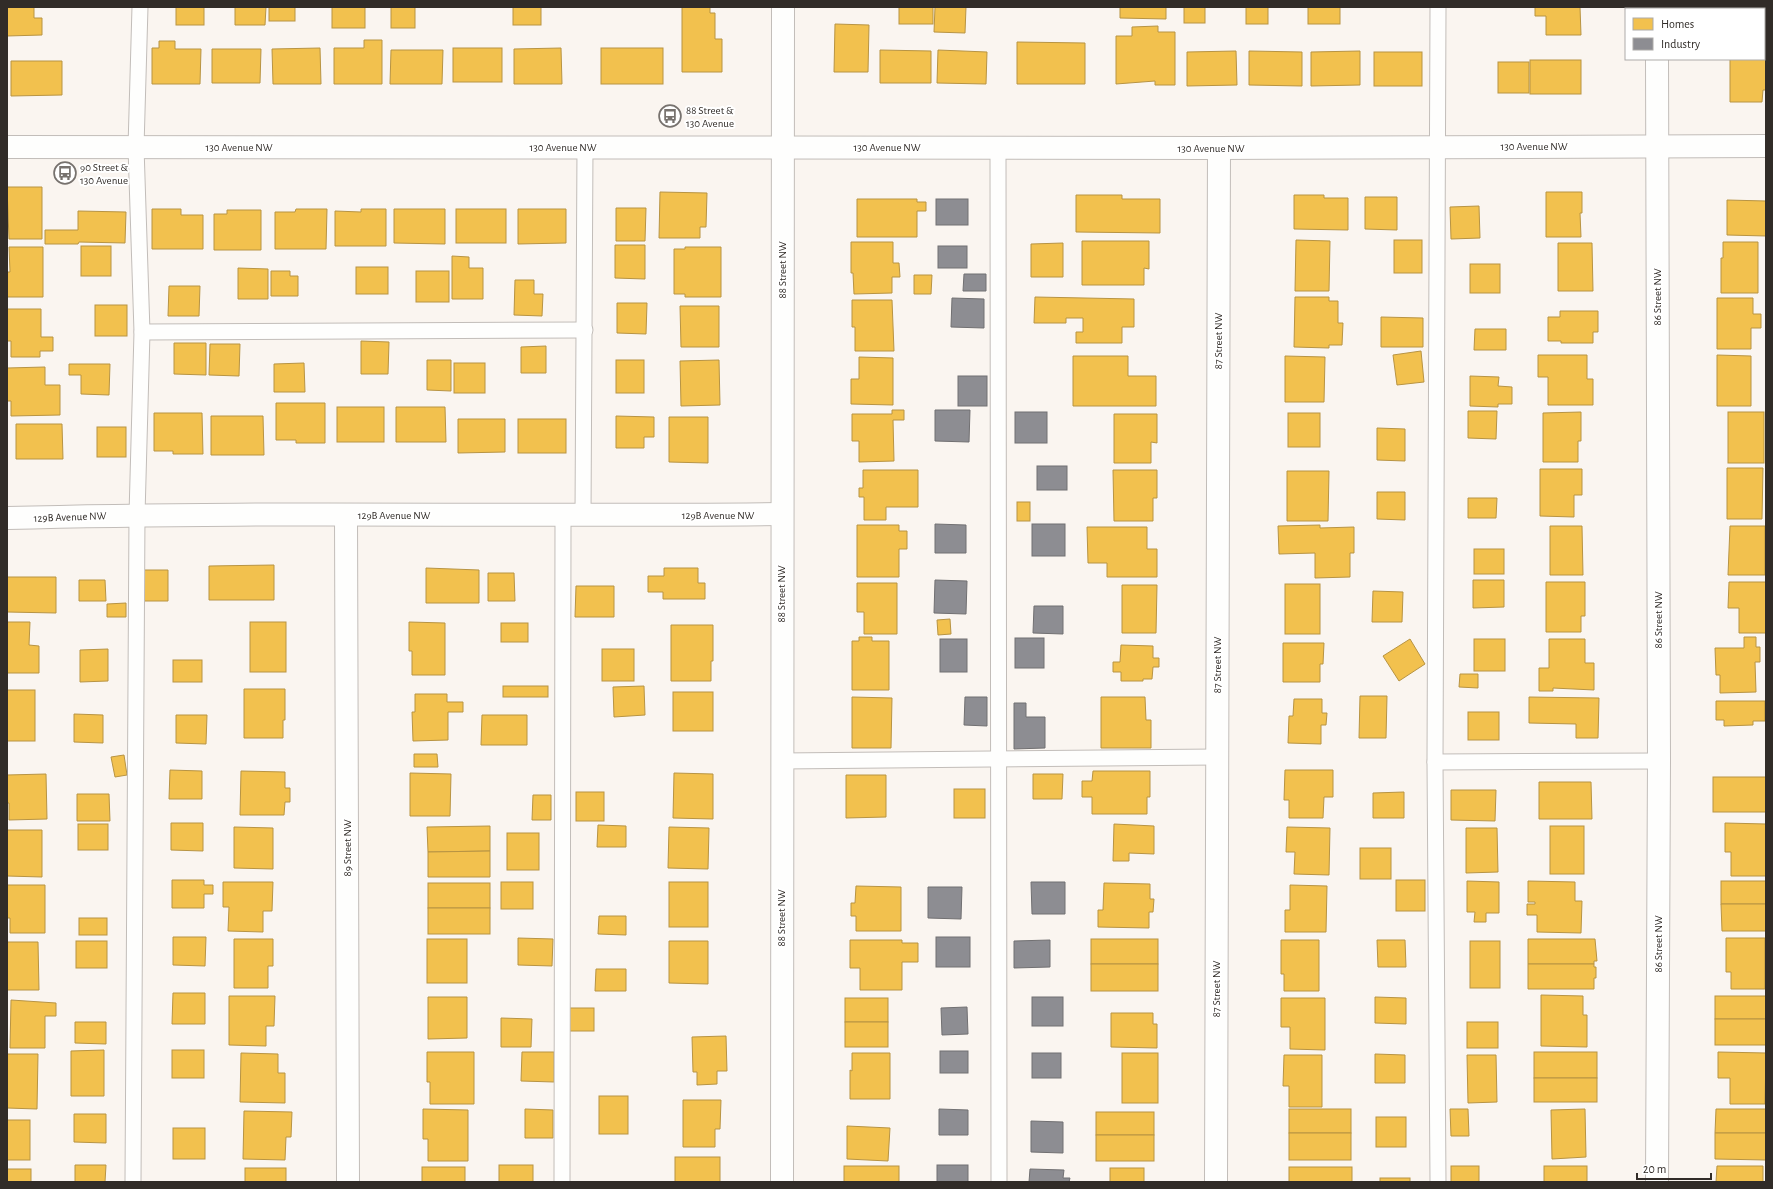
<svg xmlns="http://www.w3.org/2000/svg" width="1773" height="1189" font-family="'Alegreya Sans',sans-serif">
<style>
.homes{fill:#f2c14e;stroke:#b89443}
.industry{fill:#8d8d92;stroke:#717072}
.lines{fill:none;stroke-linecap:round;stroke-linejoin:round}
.lane-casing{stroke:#c2bdb9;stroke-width:17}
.street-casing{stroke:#c2bdb9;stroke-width:24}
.secondary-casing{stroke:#c2bdb9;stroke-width:24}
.lane{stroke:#fefefd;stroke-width:15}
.street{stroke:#fefefd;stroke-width:22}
.secondary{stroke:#fefefd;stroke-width:22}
.labels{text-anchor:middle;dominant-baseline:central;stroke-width:4;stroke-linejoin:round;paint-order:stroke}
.poi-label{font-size:11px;fill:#312c28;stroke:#fff;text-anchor:start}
.street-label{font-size:11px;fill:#312c28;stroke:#fff}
</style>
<rect width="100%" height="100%" fill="#faf5f0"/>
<g class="homes">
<path d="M7,7H34V18H42V35L7,36Z"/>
<rect x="176" y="7" width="28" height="18"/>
<path d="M235,7H266L265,25H235Z"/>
<rect x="269" y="7" width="26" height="14"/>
<rect x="332" y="7" width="33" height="21"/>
<rect x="391" y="7" width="24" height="21"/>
<rect x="513" y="7" width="28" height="18"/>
<path d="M682,7H710V13H715V39H722V72H682Z"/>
<rect x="899" y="7" width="34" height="17"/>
<path d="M935,7H966L965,33L934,32Z"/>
<path d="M1120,7H1166V19L1120,18Z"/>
<rect x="1184" y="7" width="21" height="16"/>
<rect x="1246" y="7" width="22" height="17"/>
<rect x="1308" y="7" width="32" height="17"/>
<path d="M1535,7H1580L1581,35H1546V16H1535Z"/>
<path d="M1729,7H1766V51H1764V9H1729Z"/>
<path d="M835,24L869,25L868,72H834Z"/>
<path d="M1158,26V32H1175V85H1155V81L1116,84V36H1132V27Z"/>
<path d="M364,40H382V84H334V48H364Z"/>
<path d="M159,41H175V49H201L200,84H152V48H159Z"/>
<path d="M1017,42L1085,43V84H1017Z"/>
<path d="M320,48L321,84H273L272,49Z"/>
<rect x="453" y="48" width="49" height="34"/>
<path d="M561,48L562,84H514V49Z"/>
<rect x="601" y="48" width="62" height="36"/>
<path d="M212,49H261L260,83H212Z"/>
<path d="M391,50H443L442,84H390Z"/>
<path d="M880,50L931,51V83H880Z"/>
<path d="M938,50L987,52L986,84L937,83Z"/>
<path d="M1236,51L1237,85L1187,86V52Z"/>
<path d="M1249,51L1302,52V86L1249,85Z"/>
<path d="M1360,51V85L1311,86V52Z"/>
<rect x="1374" y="52" width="48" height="34"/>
<path d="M1764,57H1766V90H1763L1762,102H1730V59H1764Z"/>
<rect x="1530" y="60" width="51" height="34"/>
<path d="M11,61H62V95L11,96Z"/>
<rect x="1498" y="62" width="31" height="31"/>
<path d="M7,187H42V239H9Z"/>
<path d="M660,192L707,193L706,227H700V238H659Z"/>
<path d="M1546,192H1582V213H1580L1581,237H1546Z"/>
<path d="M1076,195H1122V199H1160V233L1076,232Z"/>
<path d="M1294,195H1324V198H1348V230L1294,229Z"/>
<path d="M1365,197H1397V230L1365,229Z"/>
<path d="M857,199H917V202H926V211H917V237H857Z"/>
<path d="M1727,200L1766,201V236L1727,235Z"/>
<path d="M1479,206L1480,238L1451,239L1450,207Z"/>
<path d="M616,208H646L645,241H616Z"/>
<path d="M152,209H181V215H203V249H152Z"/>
<path d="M296,209H327L326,249H275V212H295Z"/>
<path d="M361,209H386V246H335V211L361,212Z"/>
<path d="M394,209H445V244L394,243Z"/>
<rect x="456" y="209" width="50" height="34"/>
<path d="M518,209H566V243L518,244Z"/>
<path d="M227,210H261V250H214V214H227Z"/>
<path d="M78,211L126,212L125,243L79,242L78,244H45V230H78Z"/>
<path d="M1296,240L1330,241L1329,291H1295Z"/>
<rect x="1394" y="240" width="28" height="33"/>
<path d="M1082,241H1149V269L1144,268V285H1082Z"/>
<path d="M851,242H893V263H899L900,277H892V293L854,294L853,273H851Z"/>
<path d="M1723,242H1758V293H1721V258H1723Z"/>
<path d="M1063,243V277H1031V244Z"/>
<path d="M1558,243H1592L1593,291H1558Z"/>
<path d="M615,245H645V279L615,278Z"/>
<rect x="81" y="246" width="30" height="30"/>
<path d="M9,247H43V297H7V272H10Z"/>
<path d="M685,247H721V297H685V294H674V249H685Z"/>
<path d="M452,256L469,257V268H483V299H452Z"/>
<rect x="1470" y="264" width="30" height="29"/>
<rect x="356" y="267" width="32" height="27"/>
<path d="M238,268L268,269V299H238Z"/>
<path d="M271,271H290V276H298V296H271Z"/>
<rect x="416" y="271" width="33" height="31"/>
<path d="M914,275H932L931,294H914Z"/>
<path d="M515,280H534V294H543L542,316L514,315Z"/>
<path d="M169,286H200L199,316H168Z"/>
<path d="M1035,297L1134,299V327H1122V343H1076V332H1083V318H1066V323H1034Z"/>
<path d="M1295,297H1329V301H1338V323H1343L1342,345H1329V348L1294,347Z"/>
<path d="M1717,298H1753V314H1761V328H1751V349H1717Z"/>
<path d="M852,300H892L894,351H855V327H852Z"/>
<path d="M617,303H647L646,334L617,333Z"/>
<rect x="95" y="305" width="32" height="31"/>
<path d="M680,306H719V347H681Z"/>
<path d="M7,309H41V337H53V351H40V357H11V341H7Z"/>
<path d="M1560,311H1598V332H1593V343H1561V341H1548V317H1560Z"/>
<path d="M1381,317L1423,318V347H1381Z"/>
<path d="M1475,329H1506V350H1474Z"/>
<path d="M361,341L389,342L388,374H361Z"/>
<path d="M174,343H206V375L174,374Z"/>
<path d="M210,344H240L239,376L209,375Z"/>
<path d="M546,346V373H521V347Z"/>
<path d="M1421,351L1424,382L1397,385L1393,355Z"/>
<path d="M1538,355H1587V379H1593V405H1548V377H1538Z"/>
<path d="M1717,355L1751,356V406H1717Z"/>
<path d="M1073,356H1128V376H1156V406H1073Z"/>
<path d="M1285,356L1325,357L1324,402H1285Z"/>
<path d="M859,357L893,358V405L851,404V379H859Z"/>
<path d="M427,360H451V391L427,390Z"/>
<rect x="616" y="360" width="28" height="33"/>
<path d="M719,360L720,405L681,406L680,361Z"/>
<path d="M304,363L305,392H274V364Z"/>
<rect x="454" y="363" width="31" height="30"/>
<path d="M69,364H110L109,395L81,394V375H69Z"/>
<path d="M45,367V385H60V415L11,416V401H7V368Z"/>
<path d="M1470,376L1499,377L1498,386L1512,387V404H1498V407L1470,406Z"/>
<path d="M276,403H325V443H296V440H276Z"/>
<rect x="337" y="407" width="47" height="35"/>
<path d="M396,407H445L446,442H396Z"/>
<path d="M892,410H904V420H893L894,461L859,462V441H852V414H892Z"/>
<path d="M1468,411H1497L1496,439L1468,438Z"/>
<path d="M1581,412V441H1578V462H1543V413Z"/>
<rect x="1728" y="412" width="36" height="51"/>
<path d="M154,413H202L203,454H173V451H154Z"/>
<rect x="1288" y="413" width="32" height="34"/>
<path d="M1114,414H1157V443L1151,442V463H1114Z"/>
<path d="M211,416H263L264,455H211Z"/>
<path d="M616,416L654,417V437H644V448H616Z"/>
<path d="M669,417H708V463L669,462Z"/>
<path d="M458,419H505V452L458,453Z"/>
<rect x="518" y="419" width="48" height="34"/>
<path d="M16,424H62L63,459H16Z"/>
<rect x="97" y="427" width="29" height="30"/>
<path d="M1377,428L1405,429V461L1377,460Z"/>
<path d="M1727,468H1763L1762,519H1727Z"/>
<path d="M1540,469H1582V495H1574V517L1540,516Z"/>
<path d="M863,470H918V507H886V520H864V497H859V488H863Z"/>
<path d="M1113,470H1157V498H1153V521H1114Z"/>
<path d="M1287,471H1329L1328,521H1287Z"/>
<path d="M1377,492H1405V520L1377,519Z"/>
<path d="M1468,498H1497L1496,518H1468Z"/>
<rect x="1017" y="502" width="13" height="19"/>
<path d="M857,525H899V531H907V549H899V577H857Z"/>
<path d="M1320,525V528L1354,527V553H1350V577L1315,578V553L1279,554L1278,526Z"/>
<path d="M1550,526H1582L1583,575H1550Z"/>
<path d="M1730,526H1765V575H1728Z"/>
<path d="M1087,527H1147V549H1157V577H1107V563H1088Z"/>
<rect x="1474" y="549" width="30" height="25"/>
<path d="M274,565V600H209V566Z"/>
<path d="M426,568L479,570V603H426Z"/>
<path d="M664,568H698V583H705V599H663V592H648V576H664Z"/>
<path d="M138,570H168V601H137Z"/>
<path d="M488,573H514L515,601H488Z"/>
<path d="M7,577H56V613L7,612Z"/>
<path d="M79,580H105L106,601H79Z"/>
<path d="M1473,580H1504V607L1473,608Z"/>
<path d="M1546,582H1585V616H1581V632H1546Z"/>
<path d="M1729,582H1766V633H1739V608H1728Z"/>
<path d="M857,583H897V634H864V612H857Z"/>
<rect x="1285" y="584" width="35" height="50"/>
<path d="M1122,585H1157L1156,633H1122Z"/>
<path d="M576,586H614V617H575Z"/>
<path d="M1373,591L1403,592L1402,622H1372Z"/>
<path d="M126,603V617H107V604Z"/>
<path d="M950,619L951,634L938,635L937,620Z"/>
<path d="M7,622H30L29,645L39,646V673H7Z"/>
<rect x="250" y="622" width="36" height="50"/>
<path d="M409,622L445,623V675H412V651H409Z"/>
<rect x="501" y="623" width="27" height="19"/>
<path d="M671,625H713V661H711V681H671Z"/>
<path d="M859,637H872V641H889V690H852V641H859Z"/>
<path d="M1744,637H1756V647H1760V662H1755L1756,692L1720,693V675H1716L1715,648H1744Z"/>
<path d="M1410,639L1425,664L1399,681L1383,656Z"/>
<rect x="1474" y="639" width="31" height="32"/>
<path d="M1549,639H1585V663H1594V690L1553,688V691H1539V668H1549Z"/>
<path d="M1283,643H1324L1323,664H1320V682H1283Z"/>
<path d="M1121,645L1153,646V658H1159V667H1153L1152,679H1143V681H1121V672H1113V662H1120Z"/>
<path d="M108,649V681L80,682V650Z"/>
<rect x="602" y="649" width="32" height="32"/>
<rect x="173" y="660" width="29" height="22"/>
<path d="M1460,674H1478V688L1459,687Z"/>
<rect x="503" y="686" width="45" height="11"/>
<path d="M644,686L645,715L614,717L613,687Z"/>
<path d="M244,689H285V720H283V738H244Z"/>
<rect x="7" y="690" width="28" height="51"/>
<rect x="673" y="692" width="40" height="39"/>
<path d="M415,694H447V702H463V712H448V740L413,741L412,712H415Z"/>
<path d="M1360,696H1387L1386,738H1359Z"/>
<path d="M852,697L892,698L891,748H852Z"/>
<path d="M1101,697H1145L1146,720H1151V748H1101Z"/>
<path d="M1529,697L1599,698L1598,738H1576V724L1529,723Z"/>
<path d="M1294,699H1322V713H1327L1326,725H1321V744L1288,743L1289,716H1293Z"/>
<path d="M1716,701H1765V721H1753V725L1724,726V720H1716Z"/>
<rect x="1468" y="712" width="31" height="28"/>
<path d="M74,714L103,715V743L74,742Z"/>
<path d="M176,715H207L206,744L176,743Z"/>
<path d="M482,715H527V745H481Z"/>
<path d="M414,754H437L438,767H414Z"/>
<path d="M124,755L127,775L115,777L111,757Z"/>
<path d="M170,770L202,771V799H169Z"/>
<path d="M1285,770H1333V797H1324L1323,818H1289V800H1284Z"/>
<path d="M241,771L285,772V788H290V802H285L284,815H240Z"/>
<path d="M1093,771H1150V797H1147V814H1092V797H1082V781H1092Z"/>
<path d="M410,773L451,774L450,816H410Z"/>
<path d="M674,773L713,774V819L673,818Z"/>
<path d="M46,774L47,819L9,820V803H7V775Z"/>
<path d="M1033,774H1063L1062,799H1033Z"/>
<path d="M846,775H886V817L846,818Z"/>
<rect x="1713" y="777" width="53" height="35"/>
<path d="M1539,782H1591L1592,819H1539Z"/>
<rect x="954" y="789" width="31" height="29"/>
<path d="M1451,790H1496L1495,821L1451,820Z"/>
<rect x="576" y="792" width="28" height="29"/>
<path d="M1404,792V818H1373V793Z"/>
<path d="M77,794H109L110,821H77Z"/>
<path d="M533,795H551V820H532Z"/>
<path d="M171,823H203V851L171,850Z"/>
<path d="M1725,823L1766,824V876H1731V852H1725Z"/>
<rect x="78" y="824" width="30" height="26"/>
<path d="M1114,824L1154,826V854L1129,853V861H1113Z"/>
<path d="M598,825L626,826V847H597Z"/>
<path d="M490,826V851L428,852L427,827Z"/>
<rect x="1550" y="826" width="34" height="48"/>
<path d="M234,827L273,828V869L234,868Z"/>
<path d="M669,827L709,828L708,869L668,868Z"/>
<path d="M1287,827L1330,828L1329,875L1294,874L1295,852H1286Z"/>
<path d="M1466,828H1497L1498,872L1466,873Z"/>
<path d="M7,830H42V877L7,876Z"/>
<rect x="507" y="833" width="32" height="37"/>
<rect x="1360" y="848" width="31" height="31"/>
<path d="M490,851V877H428V852Z"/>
<path d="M172,880H204V885H213V894H204V908H172Z"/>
<rect x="1396" y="880" width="29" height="31"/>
<path d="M1467,881L1499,882V913H1486V922H1474L1475,912H1467Z"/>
<path d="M1528,881L1575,882V901H1582L1581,933L1537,932V915H1527V904H1535V902H1528Z"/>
<rect x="1721" y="881" width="45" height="23"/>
<path d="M223,882H273L272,911H263V932L228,931L229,907H223Z"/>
<rect x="501" y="882" width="32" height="27"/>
<rect x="669" y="882" width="39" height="45"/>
<rect x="428" y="883" width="62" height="25"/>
<path d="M1104,883L1150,884V899H1154L1153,912H1149V928L1098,927V910H1103Z"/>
<path d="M7,885H45V933H10V918H7Z"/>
<path d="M1290,885L1327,886L1326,932H1285V910H1290Z"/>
<path d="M856,886L901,887V931H856V916H851V903H855Z"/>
<path d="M1721,904H1766V931H1722Z"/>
<rect x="428" y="908" width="62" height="26"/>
<path d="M599,916H626V935L598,934Z"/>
<rect x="79" y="918" width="28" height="17"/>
<path d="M173,937H206L205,966L173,965Z"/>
<path d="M518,938L553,939L552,966L518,965Z"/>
<path d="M1726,938H1765V989H1731V972H1726Z"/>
<path d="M234,939H273V966H268V988H234Z"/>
<rect x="427" y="939" width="40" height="44"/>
<rect x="1091" y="939" width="67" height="25"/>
<path d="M1528,939H1595L1597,961H1594V964H1528Z"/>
<path d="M850,940H902V943H918V962H902V990H860V968H850Z"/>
<path d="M1281,940H1319V991H1284V974H1281Z"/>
<path d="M1377,940H1405L1406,967H1378Z"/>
<rect x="76" y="941" width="31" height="27"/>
<path d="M669,941H708V984L669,983Z"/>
<rect x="1470" y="941" width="30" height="47"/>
<path d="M7,942H38L39,990H7Z"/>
<rect x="1091" y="964" width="67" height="27"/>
<path d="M1528,964H1594V967H1596V978H1594V989H1528Z"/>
<path d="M596,969H626V991H595Z"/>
<path d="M173,993H205V1024H172Z"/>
<path d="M1541,995L1583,996V1015H1587V1047L1541,1046Z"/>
<path d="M229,996H275L274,1026H266V1046L229,1045Z"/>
<rect x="1715" y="996" width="51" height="23"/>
<path d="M428,997H467V1038L428,1039Z"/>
<path d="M1375,997L1406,998V1024L1375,1023Z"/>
<rect x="845" y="998" width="43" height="24"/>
<path d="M1281,998H1325V1050L1290,1049V1027H1281Z"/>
<path d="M11,1000L56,1003V1016H45V1048H10Z"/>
<rect x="567" y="1008" width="27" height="23"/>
<path d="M1111,1013H1153V1024H1157V1048L1111,1047Z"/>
<path d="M501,1018L532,1019L531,1047H501Z"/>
<rect x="1715" y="1019" width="51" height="26"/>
<path d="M75,1022H106V1044L75,1043Z"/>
<rect x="845" y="1022" width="43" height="25"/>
<rect x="1467" y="1022" width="31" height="26"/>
<path d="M726,1036L727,1071H717V1084L697,1085V1072H693L692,1037Z"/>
<path d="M104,1050V1096H71V1051Z"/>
<rect x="172" y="1050" width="32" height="28"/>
<path d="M427,1052H474V1104H430V1082H427Z"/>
<path d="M522,1052H554V1082L521,1081Z"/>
<rect x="1534" y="1052" width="63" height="26"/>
<path d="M1718,1052L1766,1053L1765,1104H1730V1078H1718Z"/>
<path d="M241,1053L278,1054V1073H285V1103L240,1102Z"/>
<path d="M852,1053H890V1099H850V1070L852,1071Z"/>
<rect x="1122" y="1053" width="36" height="50"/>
<path d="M7,1054H38L37,1109L7,1108Z"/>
<path d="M1375,1054L1405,1055V1083H1375Z"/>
<path d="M1284,1055H1322V1107H1289V1086H1283Z"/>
<path d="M1467,1055H1496L1497,1102L1468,1103Z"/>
<rect x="1534" y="1078" width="63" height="24"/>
<rect x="599" y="1096" width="29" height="38"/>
<path d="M683,1100H721L720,1129H715V1147H683Z"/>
<path d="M423,1109L468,1110V1161H428V1139H423Z"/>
<path d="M525,1109L553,1110V1138H525Z"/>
<rect x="1289" y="1109" width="62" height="24"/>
<path d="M1450,1109H1468L1469,1136H1451Z"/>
<path d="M1585,1109L1586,1157L1552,1159L1551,1110Z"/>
<path d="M1716,1109H1766V1133H1715Z"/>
<path d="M244,1111L292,1112L291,1137H286L285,1160L243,1159Z"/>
<rect x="1096" y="1112" width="58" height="23"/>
<path d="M74,1114H106V1143L74,1142Z"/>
<rect x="1376" y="1117" width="30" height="30"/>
<rect x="7" y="1120" width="23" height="40"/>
<path d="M847,1126L890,1128L888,1161L847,1159Z"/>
<rect x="173" y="1128" width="32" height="31"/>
<rect x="1289" y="1133" width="62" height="27"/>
<path d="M1715,1133H1766V1160L1715,1159Z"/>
<rect x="1096" y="1135" width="58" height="26"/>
<rect x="675" y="1157" width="45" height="25"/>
<path d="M75,1165H106L105,1182H75Z"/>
<rect x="499" y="1165" width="34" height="17"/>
<rect x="844" y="1166" width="55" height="16"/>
<rect x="1451" y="1166" width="28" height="16"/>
<rect x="1544" y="1166" width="43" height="16"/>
<path d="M1717,1166H1763V1182H1716Z"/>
<rect x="422" y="1167" width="43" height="15"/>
<rect x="1289" y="1167" width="63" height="15"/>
<rect x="245" y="1168" width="41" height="14"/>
<rect x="1110" y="1168" width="34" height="14"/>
<rect x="7" y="1169" width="24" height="13"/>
<rect x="1380" y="1178" width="30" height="4"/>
</g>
<g class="industry">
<rect x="936" y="199" width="32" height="26"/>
<rect x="938" y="246" width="29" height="22"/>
<path d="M964,274H986V291H963Z"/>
<path d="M952,298L984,299V328L951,327Z"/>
<rect x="958" y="376" width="29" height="30"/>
<path d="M935,410H970L969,442L935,441Z"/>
<rect x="1015" y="412" width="32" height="31"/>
<rect x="1037" y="466" width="30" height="24"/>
<path d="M935,524L966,525V553H935Z"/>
<rect x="1032" y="524" width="33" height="32"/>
<path d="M935,580L967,581L966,614L934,613Z"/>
<path d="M1034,606H1063V634L1033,633Z"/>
<rect x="1015" y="638" width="29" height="30"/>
<rect x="940" y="639" width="27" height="33"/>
<path d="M965,697H987V726L964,725Z"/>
<path d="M1014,703H1026V717H1045V748L1014,749Z"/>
<path d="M1031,882H1065V914H1032Z"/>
<path d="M928,887H962L961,919L928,918Z"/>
<rect x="936" y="937" width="34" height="30"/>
<path d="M1050,940V967L1014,968V941Z"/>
<rect x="1032" y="997" width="31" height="29"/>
<path d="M967,1007L968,1034L942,1035L941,1008Z"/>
<rect x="940" y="1051" width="28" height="22"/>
<rect x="1032" y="1053" width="29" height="25"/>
<path d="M939,1109L968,1110V1135H939Z"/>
<path d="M1031,1121L1063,1122V1153L1031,1152Z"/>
<rect x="937" y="1165" width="31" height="17"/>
<path d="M1030,1169L1064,1170L1063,1178H1070L1069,1182H1029Z"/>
</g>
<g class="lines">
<g class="lane-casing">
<g id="lane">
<path d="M1438,7L1435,762L1438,1182"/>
<path d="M998,147L999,1182"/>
<path d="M142,332L585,330"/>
<path d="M583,516L585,147"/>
<path d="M781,761L1217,757"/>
<path d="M1435,762L1659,761"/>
<path d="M133,1182L137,515L142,332L136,147L140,7"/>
<path d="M562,1182L563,516"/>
</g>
</g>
<g class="street-casing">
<g id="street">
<path d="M1658,9V7"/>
<path d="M346,515L348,1182"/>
<path d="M7,518C265,511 523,517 781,514"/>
<path d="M782,1182L783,7"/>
<path d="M1216,1182L1219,148"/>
<path d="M1657,1182L1659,761L1657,59"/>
</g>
</g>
<g class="secondary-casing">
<path id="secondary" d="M7,147L1219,148L1766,146"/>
</g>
<use href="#lane" class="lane"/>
<use href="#street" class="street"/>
<use href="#secondary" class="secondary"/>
</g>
<defs>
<g id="bus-ring" transform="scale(1.15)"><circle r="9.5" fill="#fff" stroke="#77726e" stroke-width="1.5"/><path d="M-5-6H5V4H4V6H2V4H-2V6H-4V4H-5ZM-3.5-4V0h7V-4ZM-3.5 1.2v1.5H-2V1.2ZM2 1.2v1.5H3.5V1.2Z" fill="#77726e"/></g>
</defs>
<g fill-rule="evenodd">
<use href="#bus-ring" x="670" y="116"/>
<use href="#bus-ring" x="65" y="173"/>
</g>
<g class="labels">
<g class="poi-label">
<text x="686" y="110">88 Street &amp;<tspan x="686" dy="13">130 Avenue</tspan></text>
<text x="80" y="167">90 Street &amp;<tspan x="80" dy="13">130 Avenue</tspan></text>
</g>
<g class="street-label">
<text x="1534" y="146">130 Avenue NW</text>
<text x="239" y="147">130 Avenue NW</text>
<text x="563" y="147">130 Avenue NW</text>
<text x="887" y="147">130 Avenue NW</text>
<text x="1211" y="148">130 Avenue NW</text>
<text transform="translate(782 270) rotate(-90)">88 Street NW</text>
<text transform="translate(1657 297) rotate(-90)">86 Street NW</text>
<text transform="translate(1218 341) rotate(-90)">87 Street NW</text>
<text x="394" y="515">129B Avenue NW</text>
<text x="718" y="515">129B Avenue NW</text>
<text transform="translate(70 517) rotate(-2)">129B Avenue NW</text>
<text transform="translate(781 594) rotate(-90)">88 Street NW</text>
<text transform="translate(1658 620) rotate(-90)">86 Street NW</text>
<text transform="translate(1217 665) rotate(-90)">87 Street NW</text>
<text transform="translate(347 848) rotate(-90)">89 Street NW</text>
<text transform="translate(781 918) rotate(-90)">88 Street NW</text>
<text transform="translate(1658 944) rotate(-90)">86 Street NW</text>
<text transform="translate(1216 989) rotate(-90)">87 Street NW</text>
</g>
</g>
<rect width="1773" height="1189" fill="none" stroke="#312c28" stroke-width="16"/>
<rect x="1625" y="8" width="140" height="52" fill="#ffffff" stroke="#adaba9"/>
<rect x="1633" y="18" width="20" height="12" fill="#f2c14e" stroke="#adaba9"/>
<text x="1661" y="28" font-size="12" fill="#312c28">Homes</text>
<rect x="1633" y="38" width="20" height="12" fill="#8d8d92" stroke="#adaba9"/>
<text x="1661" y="48" font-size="12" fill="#312c28">Industry</text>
<path d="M1637 1173v6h74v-6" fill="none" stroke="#312c28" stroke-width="2"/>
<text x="1643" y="1173" font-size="12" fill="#312c28" stroke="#ffffff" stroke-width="3" paint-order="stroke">20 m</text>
</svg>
